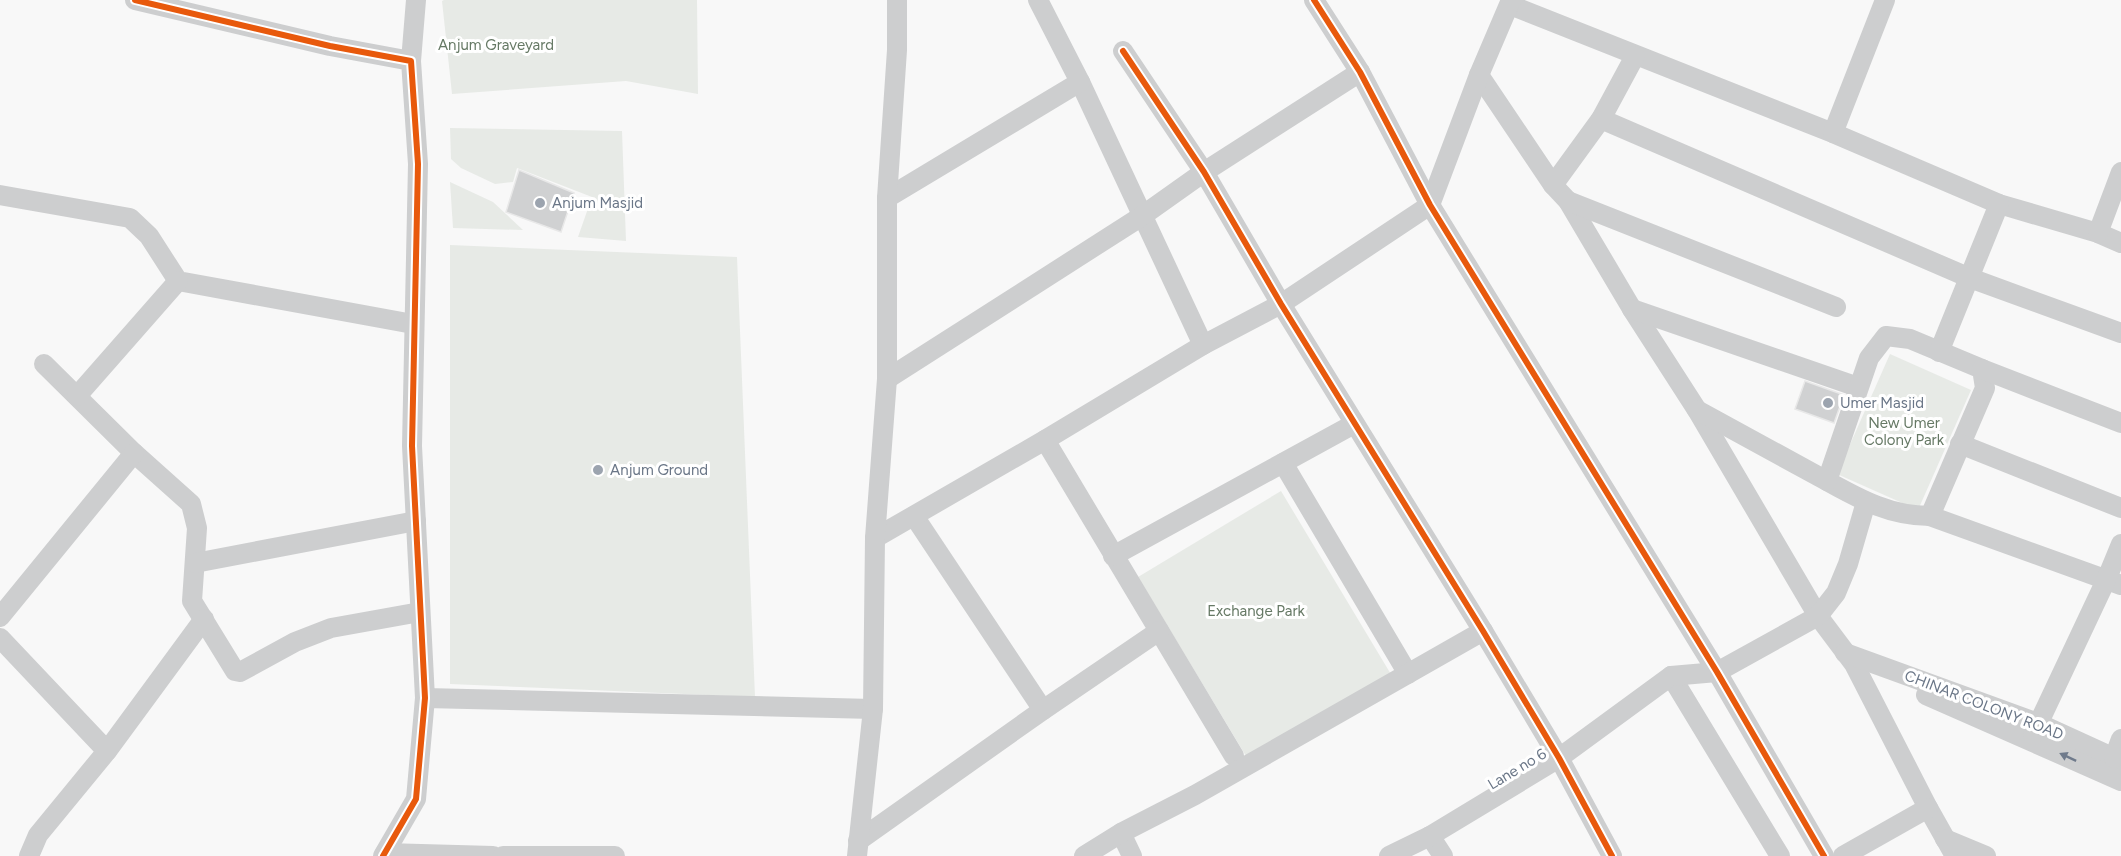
<svg xmlns="http://www.w3.org/2000/svg" width="2121" height="856" font-family="Figtree,sans-serif">
<style>
.green{fill:#e7eae6}
.building{fill:#d0d1d2;stroke:#e8e8e8;stroke-width:1.5}
.lines{fill:none;stroke-linecap:round;stroke-linejoin:round}
.street{stroke:#cdcecf;stroke-width:20}
.cycleway-casing{stroke:#fff;stroke-width:10}
.cycleway{stroke:#e8590c;stroke-width:6}
.oneway{fill:#6f7a8b}
.poi-dot{fill:#9ca4af;stroke:#fff;stroke-width:2}
.labels{text-anchor:middle;dominant-baseline:central;stroke-width:6;stroke-linejoin:round;paint-order:stroke}
.park-label{font-size:15px;fill:#667965;stroke:#fff}
.poi-label{font-size:15px;fill:#6a7687;stroke:#fff;text-anchor:start}
.street-label{font-size:15px;fill:#6a7687;stroke:#fff}
</style>
<rect width="100%" height="100%" fill="#f8f8f8"/>
<g class="green">
<path d="M444,0H697L698,94L626,81L452,94L442,1Z"/>
<path d="M450,128L622,131L626,241L578,237L592,197L517,168L513,182L495,184L461,168L451,159Z"/>
<path d="M450,182L493,202L523,230L453,228Z"/>
<path d="M450,245L737,257L755,697L450,684Z"/>
<path d="M1890,354L1971,390L1918,510L1837,474Z"/>
<path d="M1281,491L1392,676L1249,761L1138,577Z"/>
</g>
<g class="building">
<path d="M519,170L574,193L561,232L506,212Z"/>
<path d="M1805,381L1844,395L1834,423L1795,409Z"/>
</g>
<g class="lines">
<g class="street">
<path d="M135,0L330,46L411,61L418,164L412,446L425,698L416,799L383,856"/>
<path d="M1038,0L1080,82L1203,345"/>
<path d="M1314,0L1360,72L1430,205L1717,672L1824,856"/>
<path d="M1510,5L1833,133L1999,204L2098,233L2121,243"/>
<path d="M1123,51L1204,172L1281,304L1483,631L1559,758L1612,856"/>
<path d="M411,61L416,0"/>
<path d="M1479,75L1553,185L1568,201L1632,309L1697,410L1818,616L1854,664L1928,808L1955,856"/>
<path d="M1601,119L1970,278L2121,333"/>
<path d="M1833,133L1885,0"/>
<path d="M1553,185L1601,119L1635,56"/>
<path d="M0,195L130,218L149,236L178,281L413,324"/>
<path d="M887,198L1080,82"/>
<path d="M1568,201L1836,307"/>
<path d="M2098,233L2121,172"/>
<path d="M1632,309L1858,387"/>
<path d="M1886,336L1910,339L1982,369L1985,388L1930,516C1891,516 1861,500 1827,481L1869,358Z"/>
<path d="M1939,352L1999,204"/>
<path d="M44,364L134,453L191,504L197,528L192,601L235,671L240,672L295,642L331,628L420,612"/>
<path d="M1982,369L2121,423"/>
<path d="M887,379L1142,216L1204,172L1360,72"/>
<path d="M77,396L178,281"/>
<path d="M1697,410L1827,481"/>
<path d="M1045,440L1234,756"/>
<path d="M1960,444L2121,508"/>
<path d="M1283,463L1408,674"/>
<path d="M914,516L1043,710"/>
<path d="M1930,516L2121,585"/>
<path d="M875,538L1045,440L1203,345L1281,304L1430,205L1479,75L1511,0"/>
<path d="M1113,556L1354,424"/>
<path d="M195,563L416,521"/>
<path d="M0,617L134,453"/>
<path d="M0,638L107,751"/>
<path d="M1845,653L2038,723L2121,761"/>
<path d="M1671,676L1780,856"/>
<path d="M1926,695L2121,781"/>
<path d="M425,698L873,709"/>
<path d="M2033,735L2107,578L2121,544"/>
<path d="M2114,758L2121,739"/>
<path d="M1121,833L1132,856"/>
<path d="M1430,836L1443,856"/>
<path d="M1945,839L1986,856"/>
<path d="M858,841L1043,710L1159,631"/>
<path d="M385,853L493,856"/>
<path d="M29,856L38,835L107,751L204,619"/>
<path d="M503,856H615"/>
<path d="M857,856L873,709L875,538L887,379V198L897,50V0"/>
<path d="M1084,856L1121,833L1195,795L1483,631"/>
<path d="M1389,856L1430,836L1559,758L1671,676L1717,672L1818,616L1836,593L1848,564L1866,502"/>
<path d="M1843,856L1928,808"/>
</g>
<g class="cycleway-casing">
<g id="cycleway">
<path d="M135,0L330,46L411,61L418,164L412,446L425,698L416,799L383,856"/>
<path d="M1314,0L1360,72L1430,205L1717,672L1824,856"/>
<path d="M1123,51L1204,172L1281,304L1483,631L1559,758L1612,856"/>
</g>
</g>
<use href="#cycleway" class="cycleway"/>
</g>
<defs><path id="oneway-solid" d="M-6-.8H1V-3.2L6.5 0L1 3.2V.8H-6Z" transform="scale(1.5)"/></defs>
<use class="oneway" href="#oneway-solid" transform="translate(2068 757) rotate(-155)"/>
<g class="poi-dot">
<circle cx="540" cy="203" r="6"/>
<circle cx="1828" cy="403" r="6"/>
<circle cx="598" cy="470" r="6"/>
</g>
<g class="labels">
<g class="park-label">
<text x="496" y="45">Anjum Graveyard</text>
<text x="1904" y="423">New Umer<tspan x="1904" dy="17">Colony Park</tspan></text>
<text x="1256" y="611">Exchange Park</text>
</g>
<g class="poi-label">
<text x="552" y="203">Anjum Masjid</text>
<text x="1840" y="403">Umer Masjid</text>
<text x="610" y="470">Anjum Ground</text>
</g>
<g class="street-label">
<text transform="translate(1984 705) rotate(21)">CHINAR COLONY ROAD</text>
<text transform="translate(1517 769) rotate(-31)">Lane no 6</text>
</g>
</g>
</svg>
